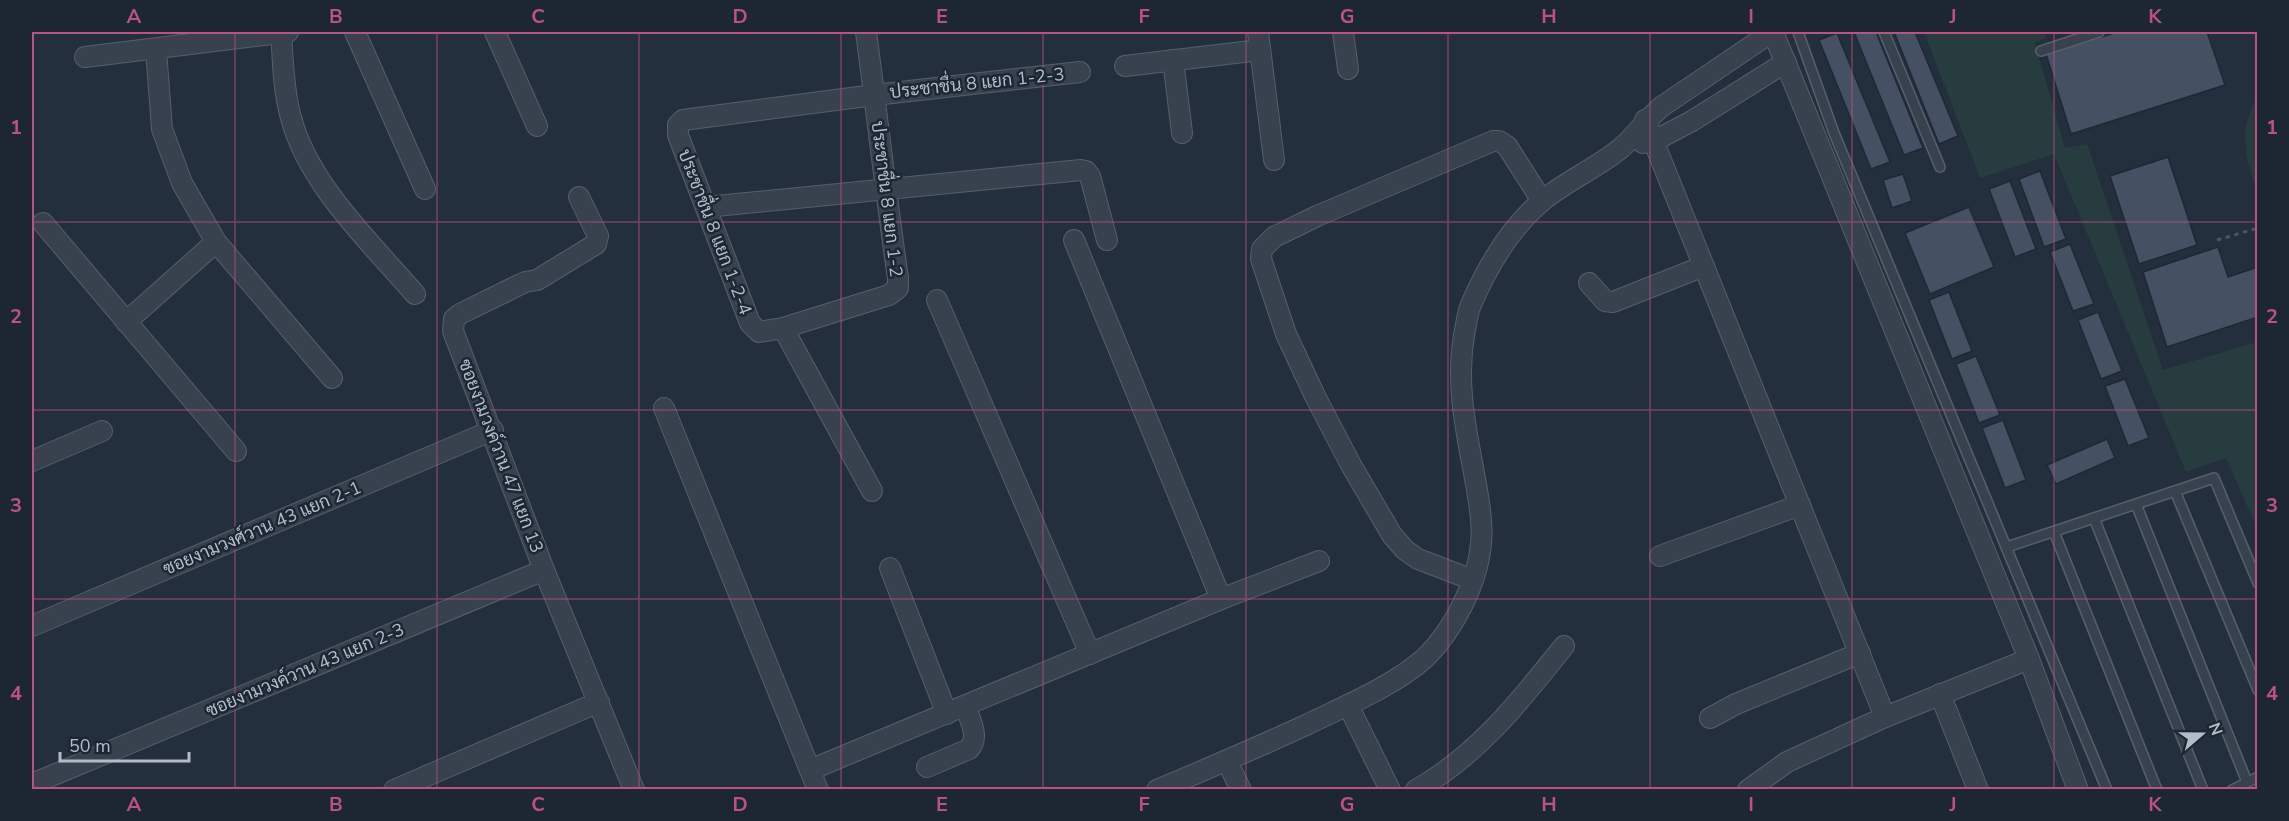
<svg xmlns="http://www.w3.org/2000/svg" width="2289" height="821" font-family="'Nunito Sans',Sarabun,sans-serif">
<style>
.green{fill:#263c3f}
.building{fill:#455162;stroke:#1f2835;stroke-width:1.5}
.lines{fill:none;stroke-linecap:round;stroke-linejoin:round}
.service-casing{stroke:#565f6c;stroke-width:12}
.minor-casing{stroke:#565f6c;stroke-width:22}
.path{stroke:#44595c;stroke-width:3;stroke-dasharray:4.5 4.5;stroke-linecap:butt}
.service{stroke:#38414e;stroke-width:9}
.minor{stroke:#38414e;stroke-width:20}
.grid{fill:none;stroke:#bd5182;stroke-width:1.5;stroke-opacity:0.55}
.labels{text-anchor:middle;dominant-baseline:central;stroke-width:5;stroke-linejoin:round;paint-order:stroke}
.street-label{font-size:18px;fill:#b4bcc9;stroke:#1d2633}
.neatline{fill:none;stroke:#bd5182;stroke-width:2}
.grid-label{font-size:20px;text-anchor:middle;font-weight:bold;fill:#bd5182}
</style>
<rect width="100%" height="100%" fill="#242f3e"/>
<g class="green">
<path d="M1924,32H2044L2046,38L2035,43L2065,148L2087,144L2163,370L2257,342V528L2226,458L2186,472L2054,154L1980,178Z"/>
<path d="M2257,97V192C2245,155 2238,133 2257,97Z"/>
</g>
<g class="building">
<path d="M1854,32H1876L1923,148L1904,155Z"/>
<path d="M1894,32H1915L1958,136L1939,144Z"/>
<path d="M2117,32H2207L2225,85L2071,134L2046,54Z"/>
<path d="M1837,33L1890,162L1871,169L1819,40Z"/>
<path d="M2168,157L2197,245L2139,264L2110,176Z"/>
<path d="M2040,171L2066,239L2044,247L2019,179Z"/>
<path d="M1903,174L1912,201L1892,208L1883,180Z"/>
<path d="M2010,181L2036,249L2015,257L1989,189Z"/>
<path d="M1969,207L1994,267L1930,294L1905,233Z"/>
<path d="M2070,244L2094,304L2073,311L2050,252Z"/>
<path d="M2218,247L2228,277L2258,267V317L2167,347L2143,272Z"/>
<path d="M1949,292L1972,351L1952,359L1929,300Z"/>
<path d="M2098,312L2122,371L2101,379L2078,320Z"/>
<path d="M1976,356L2000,415L1979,423L1956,364Z"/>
<path d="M2125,379L2149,438L2128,446L2105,386Z"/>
<path d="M2003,420L2026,480L2005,488L1982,428Z"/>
<path d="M2107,439L2115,458L2056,484L2047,465Z"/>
</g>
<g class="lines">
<g class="service-casing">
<g id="service">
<path d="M1798,32L1834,133L2107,790"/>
<path d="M1884,32L1940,167"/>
<path d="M2041,51L2099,32"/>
<path d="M2175,491L2258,690"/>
<path d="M2136,504L2247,782"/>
<path d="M2094,518L2203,790"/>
<path d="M2054,532L2157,790"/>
<path d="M2007,547L2214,478L2258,583"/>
<path d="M2232,790L2258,777"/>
</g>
</g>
<g class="minor-casing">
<g id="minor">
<path d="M281,32C283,59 283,87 290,114C306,182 370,242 415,294"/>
<path d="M355,32L425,189"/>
<path d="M495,32L537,126"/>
<path d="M866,32C877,114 886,196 898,278V288L889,295L783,328L759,332L750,323L678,135V125L683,120L874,95L1080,72"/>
<path d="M1258,32L1274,160"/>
<path d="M1343,32L1348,69"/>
<path d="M1773,32L2029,659L2078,790"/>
<path d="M156,50L162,129L182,183L216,242L332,378"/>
<path d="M85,57L288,32"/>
<path d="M1173,60L1182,133"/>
<path d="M1125,66L1260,50"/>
<path d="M1645,120L1885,717"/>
<path d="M1643,143L1654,141L1692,121L1786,62"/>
<path d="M579,197L598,236L596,244L537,280L525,282L460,314L454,319L453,331L544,570L634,790"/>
<path d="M706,207L1081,170L1086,171L1090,176L1107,240"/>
<path d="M43,223L236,451"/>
<path d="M1074,240L1221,599"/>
<path d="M1589,283L1605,301L1613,302L1704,266"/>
<path d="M937,300L1090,654"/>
<path d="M126,322L216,242"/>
<path d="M783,328L872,491"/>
<path d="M664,408L818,790"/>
<path d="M32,461L102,431"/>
<path d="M1660,556L1800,505"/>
<path d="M890,568L947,714"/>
<path d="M1473,580L1418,559L1405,550L1392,535L1351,465L1315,396L1286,334L1261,259L1262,249L1274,237L1317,216L1493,141H1499L1507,146L1542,201"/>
<path d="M32,626L493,430"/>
<path d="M1940,694L1978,790"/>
<path d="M1348,705L1390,790"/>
<path d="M1710,718L1736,704L1860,653"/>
<path d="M1227,761L1241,790"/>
<path d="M927,767L969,749C980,737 970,721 966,707"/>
<path d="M810,770L1221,599L1319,561"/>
<path d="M32,784L544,570"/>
<path d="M394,790L599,702"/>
<path d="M1157,790C1207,769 1256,748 1306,725C1345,706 1394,686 1426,657C1454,629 1478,582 1481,543C1483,526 1480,507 1477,490C1468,437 1455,390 1464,335C1466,326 1467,315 1470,307C1486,269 1510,228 1542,201C1566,181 1597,168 1621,148C1635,136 1647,119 1661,107L1772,32"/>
<path d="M1416,790C1478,755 1520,701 1564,646"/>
<path d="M1748,790L1787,762L1885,717L2029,659"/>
</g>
</g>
<path class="path" d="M2217,240L2258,228"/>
<use href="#service" class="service"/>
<use href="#minor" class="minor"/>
</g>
<path class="grid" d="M235,32V790M437,32V790M639,32V790M841,32V790M1043,32V790M1246,32V790M1448,32V790M1650,32V790M1852,32V790M2054,32V790M32,222H2258M32,410H2258M32,599H2258"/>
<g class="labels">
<g class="street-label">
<text transform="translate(977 83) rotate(-6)">ประชาชื่น 8 แยก 1-2-3</text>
<text transform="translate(887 199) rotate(83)">ประชาชื่น 8 แยก 1-2</text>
<text transform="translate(715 232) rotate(69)">ประชาชื่น 8 แยก 1-2-4</text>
<text transform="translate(501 456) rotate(69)">ซอยงามวงค์วาน 47 แยก 13</text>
<text transform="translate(262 528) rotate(-23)">ซอยงามวงศ์วาน 43 แยก 2-1</text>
<text transform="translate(305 670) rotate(-23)">ซอยงามวงค์วาน 43 แยก 2-3</text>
</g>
</g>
<rect width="2289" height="821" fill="none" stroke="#1d2633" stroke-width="66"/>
<g transform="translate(2202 734) rotate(70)" stroke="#1d2633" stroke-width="4.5" paint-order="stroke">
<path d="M0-4.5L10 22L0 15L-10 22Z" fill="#b4bcc9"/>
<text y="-9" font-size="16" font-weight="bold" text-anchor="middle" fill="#b4bcc9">N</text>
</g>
<path d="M60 752v9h129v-9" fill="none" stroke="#b4bcc9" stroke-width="3"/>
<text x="69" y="752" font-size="18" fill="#b4bcc9" stroke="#1d2633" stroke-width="4.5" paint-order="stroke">50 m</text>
<rect x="33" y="33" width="2223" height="755" class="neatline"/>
<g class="grid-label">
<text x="134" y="23">A</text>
<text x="336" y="23">B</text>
<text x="538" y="23">C</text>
<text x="740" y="23">D</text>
<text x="942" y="23">E</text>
<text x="1144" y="23">F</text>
<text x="1347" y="23">G</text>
<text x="1549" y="23">H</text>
<text x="1751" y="23">I</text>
<text x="1953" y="23">J</text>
<text x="2155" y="23">K</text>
<text x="16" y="134">1</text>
<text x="2272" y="134">1</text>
<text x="16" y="323">2</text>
<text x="2272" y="323">2</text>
<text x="16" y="512">3</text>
<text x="2272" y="512">3</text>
<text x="16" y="700">4</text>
<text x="2272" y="700">4</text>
<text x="134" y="811">A</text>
<text x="336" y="811">B</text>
<text x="538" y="811">C</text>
<text x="740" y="811">D</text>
<text x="942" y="811">E</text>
<text x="1144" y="811">F</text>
<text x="1347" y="811">G</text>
<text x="1549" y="811">H</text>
<text x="1751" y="811">I</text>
<text x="1953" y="811">J</text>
<text x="2155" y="811">K</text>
</g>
</svg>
